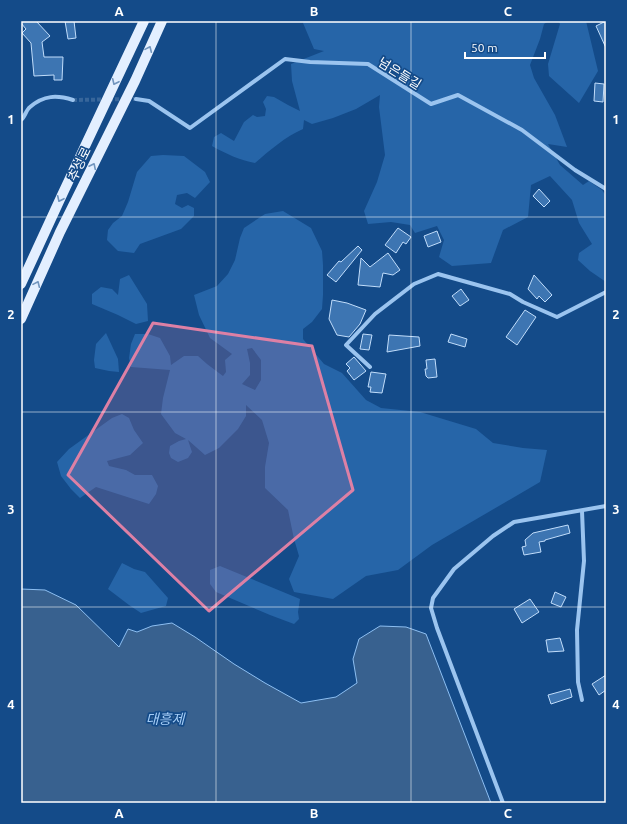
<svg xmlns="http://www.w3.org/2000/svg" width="627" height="824" font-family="Ubuntu,'Noto Sans KR',sans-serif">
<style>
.green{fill:#2665a8;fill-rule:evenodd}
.water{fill:#38618f;stroke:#8dbff2}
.building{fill:#3d75b2;stroke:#c1ddfb}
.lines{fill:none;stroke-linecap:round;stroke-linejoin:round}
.street-tunnel{stroke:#37669b;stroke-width:4;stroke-dasharray:4 2;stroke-linecap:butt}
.street{stroke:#9bc4ef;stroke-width:4}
.primary{stroke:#e3efff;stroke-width:10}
.oneway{stroke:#7195be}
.marked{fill:#dd80a5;fill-opacity:0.2;stroke:#dd80a5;stroke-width:3;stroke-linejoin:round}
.grid{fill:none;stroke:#fff;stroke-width:1;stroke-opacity:0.55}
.labels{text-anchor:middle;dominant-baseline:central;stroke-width:3.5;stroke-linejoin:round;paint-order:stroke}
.street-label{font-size:13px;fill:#fff;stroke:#144b89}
.water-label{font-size:14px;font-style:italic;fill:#a6cef7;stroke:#144b89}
.neatline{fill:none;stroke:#fff;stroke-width:1.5}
.grid-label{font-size:13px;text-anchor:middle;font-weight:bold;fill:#fff}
</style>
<rect width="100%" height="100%" fill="#144b89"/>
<g class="green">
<path d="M304,21H549L544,24L540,39L530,65L534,78L555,115L567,147L548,144L560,165L583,185L589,181L602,190L606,196V282L590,271L578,260L579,253L592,244L579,223L572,200L550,176L531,185L528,217L503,230L491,263L452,266L439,257L444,240L437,226L415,233L410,225L391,222L368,224L364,211L377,182L385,155L379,107L380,95L356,109L333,118L312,124L304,120L303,129C285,137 270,150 255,163C240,160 226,154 212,146L214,137L221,133L234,141L244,122L253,115L257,117L265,116L266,109L263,102L267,96L274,97L288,105L300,111L292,81L291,64L324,51L314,49L303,23Z"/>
<path d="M558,21H586L598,71L579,103L549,76L548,64L560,24Z"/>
<path d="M163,155L184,156L205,172L210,182L195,198L187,193L177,195L175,204L182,208L188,205L194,208V216L181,229L140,244L134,253L118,251L107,240L108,230L113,223L122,216L128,202L137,172L151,156Z"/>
<path d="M283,211L311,228L322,251L323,265V295L322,309L312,322L303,329V339L324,364L342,373L366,400L381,408L420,412L476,429L493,443L523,448L547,450L540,482L432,545L398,570L366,576L333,599L294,592L289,579L299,556L294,539L288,510L265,488V467L269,443L262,420L246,405V416L238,429L219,448L205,455L188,440L192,452L188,458L178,462L171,458L169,453L170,446L179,441L186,439L175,433L161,414L163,398L170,370L131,367L129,358L131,344L135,334H148L160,338L170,356L171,365L184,356H198L207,364L223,376L226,372L225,360L232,354L210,338L199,315L194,295L217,286L228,274L235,260L240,238L244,228L265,214ZM252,348L261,360V380L255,390L242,384L250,375V363L247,349Z"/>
<path d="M129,275L147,304L148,321L136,324L118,315L92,304V294L101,287L112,289L118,295L120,279Z"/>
<path d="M106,333L118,359L119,372L109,371L95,368L94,360L96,344Z"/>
<path d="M122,414L129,418L134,430L143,443L130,455L107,461L109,466L126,470L135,475H152L158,486L156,494L149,504L96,487L80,498L71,489L61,476L57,462L69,449L112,418Z"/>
<path d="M122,563L134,569L145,572L168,598L166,606L155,609L141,613L129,605L108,589Z"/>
<path d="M220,566L300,599L298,612L299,619L294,624L270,615L216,592L210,584V570Z"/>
</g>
<path class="water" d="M21,589L45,590L76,605L119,647L128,629L137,632L152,626L172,623L195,637L234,664L265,683L301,703L336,697L357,683L353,659L359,639L380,626L406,627L426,634L491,803H21Z"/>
<g class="building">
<path d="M21,21H36L50,36L42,42L44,57H63L62,80H54V75L34,76L31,43L22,33L26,29L21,23Z"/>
<path d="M65,21H74L76,38L68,39Z"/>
<path d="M606,21V48L596,26Z"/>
<path d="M595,83L604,84L603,102L594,101Z"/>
<path d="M539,189L550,201L544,207L533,196Z"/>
<path d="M398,228L411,237L406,244L403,242L396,253L385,245Z"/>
<path d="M437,231L441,242L428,247L424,236Z"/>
<path d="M358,246L362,250L336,282L327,275L339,261L341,262Z"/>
<path d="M388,253L400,270L393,275L383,273L380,287L358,285L361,258L370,267Z"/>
<path d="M534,275L552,295L545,302L539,296L537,299L528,289Z"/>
<path d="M461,289L469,300L460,306L452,296Z"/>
<path d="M332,300L347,303L366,310L360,324L349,337L337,335L329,319Z"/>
<path d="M525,310L536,317L517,345L506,337Z"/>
<path d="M363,334L372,335L369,350L360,349Z"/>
<path d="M451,334L467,339L465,347L448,342Z"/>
<path d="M389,335L419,337L420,346L387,352Z"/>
<path d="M354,357L366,371L354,380L347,371L350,368L346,364Z"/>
<path d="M435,359L437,377L428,378L426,376L425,369H427L426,360Z"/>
<path d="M371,372L386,374L382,393L370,392L371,387H368Z"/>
<path d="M568,525L570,533L545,540V541L539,542L541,552L524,555L522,547L526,546L525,540L533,533Z"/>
<path d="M555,592L566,597L561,607L551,603Z"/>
<path d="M530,599L539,612L522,623L514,609Z"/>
<path d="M560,638L564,651L548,652L546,640Z"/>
<path d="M606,675V690L599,695L592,684Z"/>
<path d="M570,689L572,697L551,704L548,695Z"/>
</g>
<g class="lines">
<path class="street-tunnel" d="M73,100L136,99"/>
<g class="street">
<path d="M136,99L149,101L190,128L285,59L310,62L368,64L431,104L458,95L522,130L575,170L606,189"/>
<path d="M21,120C25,117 26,110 30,107C44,95 57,95 73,100"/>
<path d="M370,367L346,345L375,314L414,284L438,274L510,294L523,302L557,317L606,292"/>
<path d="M582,700L578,682L577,630L584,561L582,511"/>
<path d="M503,803L437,628L431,608L433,598L454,569L493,536L514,522L606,506"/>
</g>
<g class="primary">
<path d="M21,284L62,195L144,21"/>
<path d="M21,319L60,232L135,81L162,21"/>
</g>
</g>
<defs><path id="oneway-chevron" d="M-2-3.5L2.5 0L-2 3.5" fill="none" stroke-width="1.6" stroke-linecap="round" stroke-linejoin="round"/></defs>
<g class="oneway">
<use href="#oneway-chevron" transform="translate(149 49) rotate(-66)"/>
<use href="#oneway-chevron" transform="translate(115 82) rotate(115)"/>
<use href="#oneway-chevron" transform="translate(93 166) rotate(-64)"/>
<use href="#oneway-chevron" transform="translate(60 199) rotate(115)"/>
<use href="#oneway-chevron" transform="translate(37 284) rotate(-66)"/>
</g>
<path class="marked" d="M153,323L312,346L353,490L209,611L68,475Z"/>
<path class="grid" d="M216,21V803M411,21V803M21,217H606M21,412H606M21,607H606"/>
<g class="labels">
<g class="street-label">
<text transform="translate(400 73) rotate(32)">넘은들길</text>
<text transform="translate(79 164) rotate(-64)">추성로</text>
</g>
<g class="water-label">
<text x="165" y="719">대흥제</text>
</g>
</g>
<rect width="627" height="824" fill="none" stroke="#144b89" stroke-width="44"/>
<path d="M465 52v6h80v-6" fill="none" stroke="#ffffff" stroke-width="2"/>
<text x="471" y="52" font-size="12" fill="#ffffff" stroke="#144b89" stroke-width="3" paint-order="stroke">50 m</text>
<rect x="22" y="22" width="583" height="780" class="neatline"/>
<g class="grid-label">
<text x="119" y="16">A</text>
<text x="314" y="16">B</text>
<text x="508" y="16">C</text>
<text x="11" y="124">1</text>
<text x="616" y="124">1</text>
<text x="11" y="319">2</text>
<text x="616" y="319">2</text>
<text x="11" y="514">3</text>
<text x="616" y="514">3</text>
<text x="11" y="709">4</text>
<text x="616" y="709">4</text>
<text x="119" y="818">A</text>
<text x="314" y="818">B</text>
<text x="508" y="818">C</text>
</g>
</svg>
